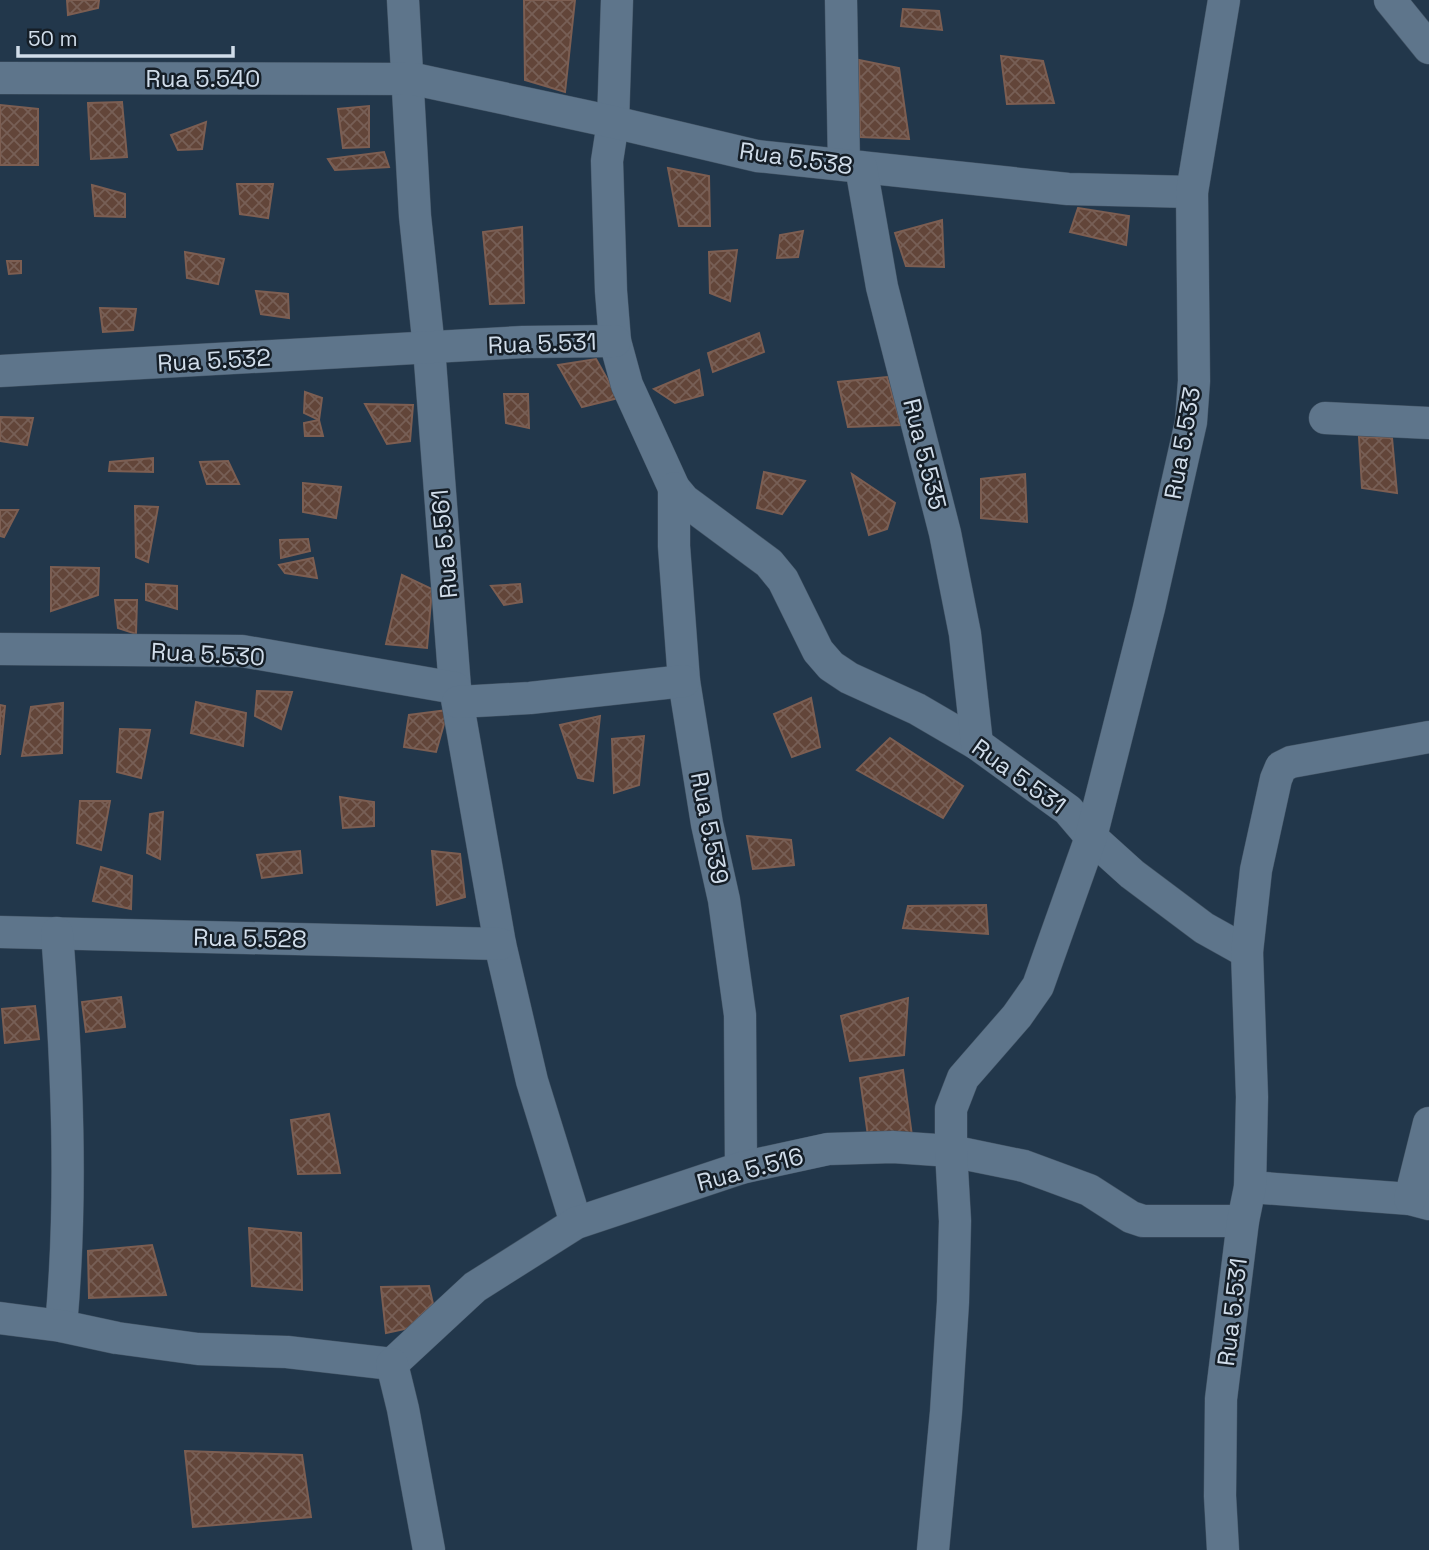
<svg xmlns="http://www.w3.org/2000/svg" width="1429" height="1550" font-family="'Space Grotesk',sans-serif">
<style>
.building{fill:url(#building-cross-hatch);stroke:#7c5e52;stroke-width:2}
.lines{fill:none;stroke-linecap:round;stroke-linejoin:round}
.street-casing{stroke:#425364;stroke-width:33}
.street{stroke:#5e758b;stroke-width:32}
.labels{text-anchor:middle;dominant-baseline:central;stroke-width:5;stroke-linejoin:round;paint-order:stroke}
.street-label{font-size:24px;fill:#d1ddea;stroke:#151e27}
</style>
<defs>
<pattern id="building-cross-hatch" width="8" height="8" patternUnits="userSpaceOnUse" patternTransform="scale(1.75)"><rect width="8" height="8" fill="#624539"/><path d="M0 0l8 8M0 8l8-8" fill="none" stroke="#775f56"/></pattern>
</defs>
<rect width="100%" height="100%" fill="#22374b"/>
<g class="building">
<path d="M67,0H99L98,8L68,15Z"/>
<path d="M524,0H575L565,92L525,80Z"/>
<path d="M903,9L939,11L942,30L901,26Z"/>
<path d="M1001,56L1043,61L1054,103L1007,104Z"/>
<path d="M859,60L899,68L909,139L860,137Z"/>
<path d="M122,102L127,157L91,159L88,103Z"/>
<path d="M0,105L38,109V165H0Z"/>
<path d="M369,106V147L343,148L338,109Z"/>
<path d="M206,122L202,149L178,150L171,135Z"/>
<path d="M384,152L389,167L335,170L328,159Z"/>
<path d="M668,168L709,176L710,226H679Z"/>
<path d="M237,184H273L268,218L240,214Z"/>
<path d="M92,185L125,194V217L95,216Z"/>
<path d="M1078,208L1129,216L1126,245L1070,232Z"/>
<path d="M942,220L944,267L906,266L895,233Z"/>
<path d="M522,227L524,303L490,304L483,232Z"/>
<path d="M803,231L798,257L777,258L780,235Z"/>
<path d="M737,250L730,301L710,293L709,252Z"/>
<path d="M185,252L224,259L218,284L187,278Z"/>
<path d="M7,261H21V273L9,274Z"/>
<path d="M256,291L288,294L289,318L261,314Z"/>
<path d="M100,308L136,309L133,330L103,332Z"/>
<path d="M759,333L764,352L713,372L708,353Z"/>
<path d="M596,359L618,398L582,407L558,365Z"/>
<path d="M699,370L703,395L675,403L654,389Z"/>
<path d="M887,377L901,425L848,427L838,382Z"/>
<path d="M305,392L322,398L319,420L304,413Z"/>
<path d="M504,394H528L529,428L506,423Z"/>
<path d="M365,404L413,405L410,441L387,444Z"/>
<path d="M0,417L33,418L27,445L0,441Z"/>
<path d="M319,420L323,436H305L304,423Z"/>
<path d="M1359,437L1392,438L1397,493L1362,488Z"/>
<path d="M153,458V472L109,471L110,462Z"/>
<path d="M228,461L239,484H207L200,462Z"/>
<path d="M764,472L805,481L782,514L757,508Z"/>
<path d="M852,474L895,503L887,529L869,535Z"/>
<path d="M1025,474L1027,522L981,518V479Z"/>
<path d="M303,483L341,487L336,518L303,512Z"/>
<path d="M135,506L158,507L148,562L136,557Z"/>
<path d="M0,510H18L4,537L0,536Z"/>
<path d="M308,539L310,551L281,558L280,540Z"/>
<path d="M313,558L317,578L285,573L279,565Z"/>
<path d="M51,567L99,568L98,595L51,611Z"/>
<path d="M402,575L432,589L427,648L386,644Z"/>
<path d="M146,584L177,586V609L146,600Z"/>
<path d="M520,584L522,602L504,605L491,586Z"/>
<path d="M115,600H137L136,634L118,628Z"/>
<path d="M257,691L292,692L281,729L255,716Z"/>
<path d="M811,698L820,747L792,757L774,714Z"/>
<path d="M196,702L246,713L243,746L191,733Z"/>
<path d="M63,703L62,753L22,756L31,707Z"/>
<path d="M0,705L5,706L0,755Z"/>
<path d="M448,710L436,752L404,747L409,715Z"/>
<path d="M600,716L593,781L578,778L560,725Z"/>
<path d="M120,729L150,730L141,778L117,772Z"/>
<path d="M644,736L639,785L614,793L612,739Z"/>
<path d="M890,738L963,786L943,818L857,770Z"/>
<path d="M340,797L374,802V826L343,828Z"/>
<path d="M80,801H110L101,850L77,843Z"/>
<path d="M163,812L160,859L147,853L150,814Z"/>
<path d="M747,836L791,840L794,865L753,869Z"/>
<path d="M300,851L302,873L262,878L257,855Z"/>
<path d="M432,851L460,854L465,897L437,905Z"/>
<path d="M101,867L132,876L131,909L93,901Z"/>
<path d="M986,905L988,934L903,928L908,906Z"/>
<path d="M121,997L125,1027L86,1032L82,1002Z"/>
<path d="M908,998L904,1055L850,1061L841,1016Z"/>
<path d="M35,1006L39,1039L5,1043L2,1009Z"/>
<path d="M903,1070L912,1136H868L860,1078Z"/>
<path d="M329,1114L340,1173L298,1174L291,1120Z"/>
<path d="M249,1228L301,1233L302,1290L252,1286Z"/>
<path d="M152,1245L166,1295L89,1298L88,1251Z"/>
<path d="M429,1286L437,1322L386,1333L381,1287Z"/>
<path d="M185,1451L302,1455L311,1517L193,1527Z"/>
</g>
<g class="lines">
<g class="street-casing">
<g id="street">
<path d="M403,0L415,216L429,348L455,688L500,944L532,1081L576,1223"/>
<path d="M617,0L613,122L607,161L611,291L615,341L627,385L674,488L684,500L769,563L783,580L818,651L831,666L849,678L917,709L977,744L1068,810L1091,837L1132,874L1204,928L1247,952"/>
<path d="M841,0L844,165"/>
<path d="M1390,0L1429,48"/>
<path d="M0,78L414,79L613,122L757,156L1068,189L1192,192"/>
<path d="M861,167L882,287L945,533L965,634L977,744"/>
<path d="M0,371L523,342L615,341"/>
<path d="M1325,418L1429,423"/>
<path d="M674,488V546L684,681L707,824L724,900L740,1015L741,1168"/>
<path d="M0,649L242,651L455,688"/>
<path d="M458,702L530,698L684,681"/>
<path d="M0,932L500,944"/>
<path d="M57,933C67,1064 73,1195 61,1326"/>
<path d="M1250,1187L1410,1199L1429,1204"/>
<path d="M1410,1199L1429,1123"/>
<path d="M0,1318L61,1326L117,1338L198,1349L287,1352L392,1364"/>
<path d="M392,1364L475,1287L576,1223L741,1168L828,1149L893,1147L951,1151L1024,1166L1089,1190L1131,1217L1143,1221H1243"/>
<path d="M392,1364L403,1409L429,1550"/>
<path d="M933,1550L946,1412L953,1302L955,1221L951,1151V1109L963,1078L1017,1016L1038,986L1091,837L1149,608L1191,422L1194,381L1192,192L1224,0"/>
<path d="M1223,1550L1220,1496L1221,1399L1243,1221L1250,1187L1252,1097L1247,952L1256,870L1276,779L1281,767L1291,762L1429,737"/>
</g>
</g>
<use href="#street" class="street"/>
</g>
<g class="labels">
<g class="street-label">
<text x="203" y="78">Rua 5.540</text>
<text transform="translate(796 158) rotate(8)">Rua 5.538</text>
<text transform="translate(542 343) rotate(-2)">Rua 5.531</text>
<text transform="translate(214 360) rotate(-3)">Rua 5.532</text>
<text transform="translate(1182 443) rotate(-80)">Rua 5.533</text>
<text transform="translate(925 454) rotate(76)">Rua 5.535</text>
<text transform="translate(444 544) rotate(-95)">Rua 5.561</text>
<text transform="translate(208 654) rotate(3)">Rua 5.530</text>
<text transform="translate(1019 776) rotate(36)">Rua 5.531</text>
<text transform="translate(710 828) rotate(79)">Rua 5.539</text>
<text transform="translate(250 938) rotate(1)">Rua 5.528</text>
<text transform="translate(750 1169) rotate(-15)">Rua 5.516</text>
<text transform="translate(1232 1312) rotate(-83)">Rua 5.531</text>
</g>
</g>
<path d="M18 46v10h215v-10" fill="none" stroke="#d1ddea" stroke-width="3.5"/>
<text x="28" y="46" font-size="21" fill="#d1ddea" stroke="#151e27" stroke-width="5" paint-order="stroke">50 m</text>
</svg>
